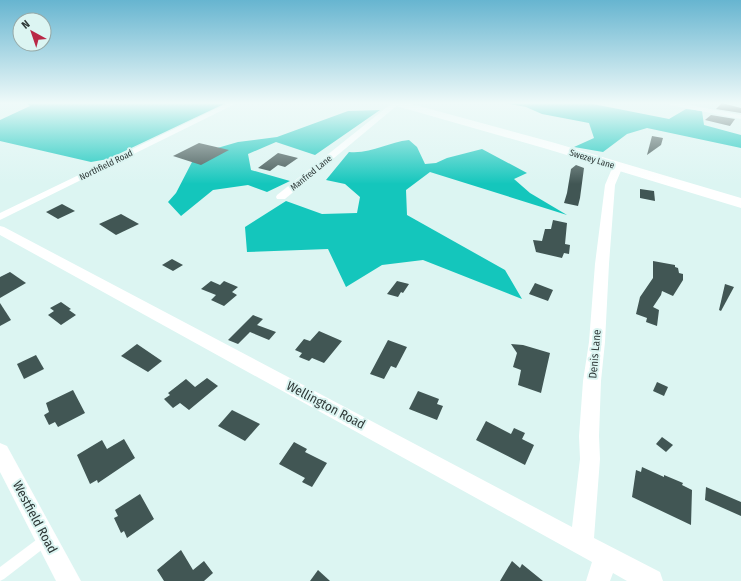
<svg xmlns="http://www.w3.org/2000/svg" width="741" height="581" font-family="'Fira Sans Condensed',sans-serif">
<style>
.forest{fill:#14c6bc}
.building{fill:#415654}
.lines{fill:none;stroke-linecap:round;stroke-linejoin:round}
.lane{fill:#fff;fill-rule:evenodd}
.street{fill:#fff;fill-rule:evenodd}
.secondary{fill:#fff;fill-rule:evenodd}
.labels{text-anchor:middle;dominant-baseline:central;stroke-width:4;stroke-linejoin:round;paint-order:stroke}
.far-street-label{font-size:9px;fill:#2e3837;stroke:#dcf5f2}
.street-label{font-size:11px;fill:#2e3837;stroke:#dcf5f2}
.near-street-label{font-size:13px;fill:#2e3837;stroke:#dcf5f2}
</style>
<rect width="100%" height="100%" fill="#dcf5f2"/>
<g class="forest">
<path d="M27,103H226L108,159L91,162L0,141V120L30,106Z"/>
<path d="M504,103H588L669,119L686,109L702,111L704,125L741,135V148L647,128L627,134L603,152L574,147L594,138L589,123L542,114L526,107Z"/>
<path d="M380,110L315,155L276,142L248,154L251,170L290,181L267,192L248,185L213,190L181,216L168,202L176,193L192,162L207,151L238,142L277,137L348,111Z"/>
<path d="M409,140L417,147L425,164L436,163L447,158L482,149L527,173L514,179L530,193L567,215L430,172L406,190L407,215L505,270L522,299L423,260L382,265L346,287L328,249L247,252L245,227L286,201L322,214L357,213L360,197L345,184L326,180L349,152C372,154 388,142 409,140Z"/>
</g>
<g class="building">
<path d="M722,103L741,108V113L716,109Z"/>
<path d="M711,115L735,119L730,126L705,120Z"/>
<path d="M652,136L663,138L661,145L647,155Z"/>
<path d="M199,143L229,150L201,165L173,156Z"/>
<path d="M278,153L298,158L285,167L278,165L270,171L258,168Z"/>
<path d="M576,165L584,168L580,198L578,206L564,203L567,193L571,169Z"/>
<path d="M640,189L654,191L655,201L640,198Z"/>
<path d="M62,204L75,211L58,219L46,212Z"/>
<path d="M121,214L139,224L116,235L99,224Z"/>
<path d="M553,220L567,223L565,244L570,245L569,254L564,253L562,258L536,252L533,240L542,241L545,229H551Z"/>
<path d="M172,259L183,265L173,271L162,265Z"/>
<path d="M653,261L675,265V267L678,268L679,273L683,274V280L673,296L662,291L661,295L653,307L659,310L657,326L646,322L647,318L636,314L640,297L653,278Z"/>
<path d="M10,272L26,283L0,298V277Z"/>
<path d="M211,281L220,285L224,281L238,287L232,292L237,295L224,306L211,300L216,295L201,289Z"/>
<path d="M397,281L409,284L403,293L401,292L398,297L387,294Z"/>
<path d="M535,283L553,290L548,301L529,294Z"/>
<path d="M725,284L734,287L721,311L719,310Z"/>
<path d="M61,302L71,309L69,310L76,315L61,325L48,315L54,311L50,308Z"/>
<path d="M0,303L11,320L0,326Z"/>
<path d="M253,315L263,319L257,325L276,332L269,340L250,332L238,344L228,340Z"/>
<path d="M319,331L342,341L324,363L312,358L309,361L299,357L302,353L295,350L304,339L310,341Z"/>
<path d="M388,340L407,347L396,368L391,366L384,379L370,374Z"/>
<path d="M137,344L162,361L148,372L121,356Z"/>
<path d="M511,344L523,345L550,353L541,393L518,385L521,370L513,367L517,353Z"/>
<path d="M36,355L44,369L24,379L17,364Z"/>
<path d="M207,378L218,386L189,410L180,403L173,408L164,399L170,395L168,393L186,379L195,387Z"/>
<path d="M657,382L668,387L664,396L653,391Z"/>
<path d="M73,390L85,413L58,427L55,422L49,425L44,415L49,412L46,403Z"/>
<path d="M418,391L439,399L437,404L443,406L437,420L409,409Z"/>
<path d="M232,410L260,424L245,441L218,426Z"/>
<path d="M486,421L511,434L514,428L525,433L522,439L534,445L525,465L476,440Z"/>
<path d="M662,437L673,445L666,452L656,444Z"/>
<path d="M124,439L135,458L98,483L97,480L90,484L77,455L102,440L107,449Z"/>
<path d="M294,442L307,449L305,452L327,463L312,487L302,482L305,478L279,464Z"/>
<path d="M642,467L664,477V475L683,483L682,485L692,490L691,525L632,497L636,470L641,472Z"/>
<path d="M706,487L741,502V516L705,500Z"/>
<path d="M140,494L154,519L127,538L124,531L121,533L114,518L118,516L115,510Z"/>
<path d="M181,550L193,570L204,561L213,573L204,581H164L157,570Z"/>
<path d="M512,561L520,568L522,564L543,581H500Z"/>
<path d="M318,570L330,581H310Z"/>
</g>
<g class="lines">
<path class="lane" d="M44,535L48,537L50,541L48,545L4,579L0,581V567L40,537Z"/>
<g class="street">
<path d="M228,103H237L0,220V213Z"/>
<path d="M392,103H400L285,199H277L276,197L277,195Z"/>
<path d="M666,103H680L741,115V119L670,105Z"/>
<path d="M618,163L623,166L615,185L609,264L605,342L601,381L599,436L600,459L594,538L660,572L663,581H627L613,573L610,581H586L592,562L0,235V226L4,227L572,527L580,459L579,436L583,381L589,342L595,264L605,185L613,166Z"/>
<path d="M0,443L7,446L81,581H56L0,472Z"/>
</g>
<path class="secondary" d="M392,103H408L555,143L741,198V208L547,149L393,105Z"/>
</g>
<linearGradient id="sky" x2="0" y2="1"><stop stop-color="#67b5d0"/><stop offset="0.56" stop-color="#effaf9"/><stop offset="1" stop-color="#effaf9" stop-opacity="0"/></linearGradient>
<rect width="741" height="184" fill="url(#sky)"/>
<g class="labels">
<g class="far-street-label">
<text transform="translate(592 159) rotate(17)">Swezey Lane</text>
<text transform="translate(106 165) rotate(-26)">Northfield Road</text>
<text transform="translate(311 173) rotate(-39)">Manfred Lane</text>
</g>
<g class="street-label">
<text transform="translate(595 354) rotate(-85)">Denis Lane</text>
</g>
<g class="near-street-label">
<text transform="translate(326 405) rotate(28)">Wellington Road</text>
<text transform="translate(35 517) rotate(62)">Westfield Road</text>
</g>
</g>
<g transform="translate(32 32) rotate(320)"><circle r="19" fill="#dcf5f2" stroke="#96a9a7"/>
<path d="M0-3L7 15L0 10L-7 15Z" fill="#b92846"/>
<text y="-6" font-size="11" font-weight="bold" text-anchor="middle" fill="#2e3837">N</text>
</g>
</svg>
